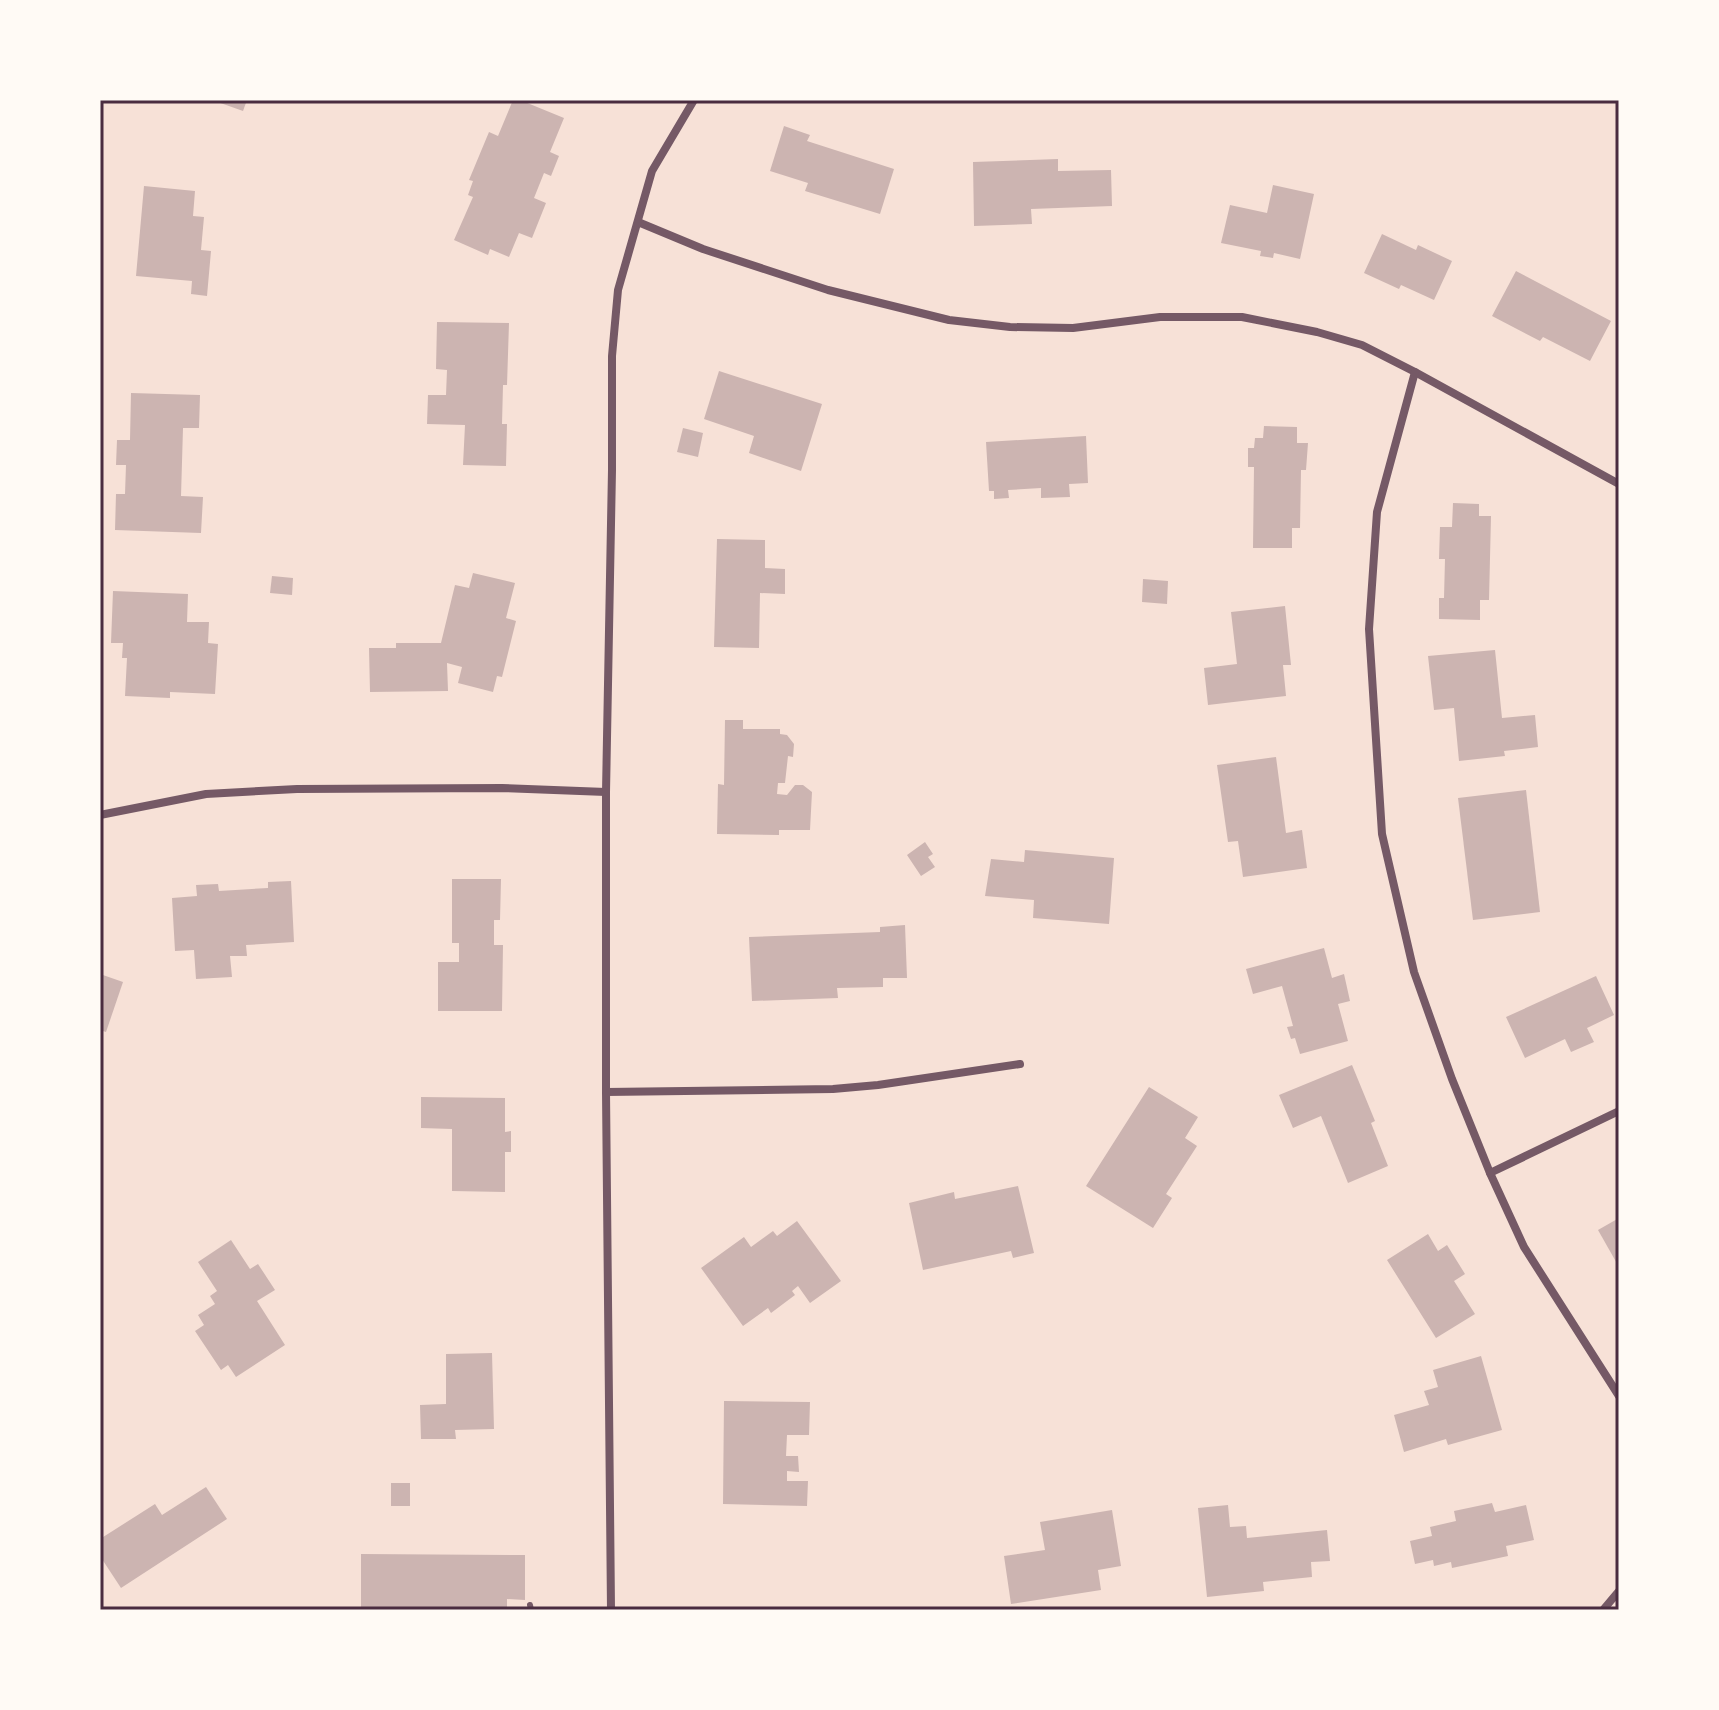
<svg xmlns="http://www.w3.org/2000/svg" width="1719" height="1710" font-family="Merriweather,serif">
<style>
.building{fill:#ccb4b1}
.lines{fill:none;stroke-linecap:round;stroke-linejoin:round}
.service{stroke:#755966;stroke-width:6}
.minor{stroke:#755966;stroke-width:8}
.neatline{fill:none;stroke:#4a2c40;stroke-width:3}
</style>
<rect width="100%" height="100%" fill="#f7e1d7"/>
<g class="building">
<path d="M212,100H247L243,111Z"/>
<path d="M513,100H520L564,118L550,152L559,156L551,176L544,173L534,198L546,203L532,238L519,233L509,257L490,249L488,255L454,240L473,197L468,195L473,181L469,180L489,132L498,136Z"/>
<path d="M784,126L810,135L807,141L894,169L880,214L805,191L808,183L770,171Z"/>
<path d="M1058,159V171L1111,170L1112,206L1031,209L1032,224L974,226L973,162Z"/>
<path d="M1273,185L1314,194L1300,259L1274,253L1273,258L1260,256L1261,251L1221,243L1230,205L1267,213Z"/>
<path d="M144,186L195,191L193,216L204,217L201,250L211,251L207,296L191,294L192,281L136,276Z"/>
<path d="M1382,234L1416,250L1418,245L1452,261L1434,300L1401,285L1399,289L1364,273Z"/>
<path d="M1516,271L1611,321L1590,361L1543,337L1540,341L1492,316Z"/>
<path d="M437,322L509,323L507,385H503L502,424H507L506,466L463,465L465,425L427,424L428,395H446L447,370L436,369Z"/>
<path d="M719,371L822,404L801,471L749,453L754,436L704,419Z"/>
<path d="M131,393L200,395L199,428H183L181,496L203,497L201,533L115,530L116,494H125L126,465H116L117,440H130Z"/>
<path d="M1264,426L1297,427V443H1308L1306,470H1301L1300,528H1292V548H1253L1254,467H1248V448H1254L1255,438H1263Z"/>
<path d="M683,428L703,433L698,457L677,452Z"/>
<path d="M1086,436L1088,483L1069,484L1070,497L1041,498V488L1008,490L1009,498L994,499V491H989L986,442Z"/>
<path d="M1453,503L1479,504V516H1491L1489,600H1480V620L1439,619V598H1444L1445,559H1439L1440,527H1452Z"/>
<path d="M717,539L765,540V568L785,569V594L760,593L759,648L714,647Z"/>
<path d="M473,573L515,583L506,618L516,621L502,677L497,676L493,692L458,683L462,667L447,663L448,691L370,692L369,648H396V643H441L455,585L469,588Z"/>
<path d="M272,576L293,578L292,595L270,593Z"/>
<path d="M1143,579L1168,581L1167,604L1142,602Z"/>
<path d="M113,591L188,594L187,622H209L208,643L218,644L215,694L170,692V698L125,696L127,658H122L123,643H111Z"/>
<path d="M1285,606L1291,665H1283L1286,696L1208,705L1204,668L1237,664L1231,612Z"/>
<path d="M1495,650L1502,718L1535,715L1538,747L1504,751L1505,756L1459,761L1454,708L1434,710L1428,656Z"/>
<path d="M725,720H743V729H780V734L787,735L794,744L793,757L788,756L785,783H778L777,794L787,795L795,785H803L812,792L810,830H779V835L717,834L718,784L724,785Z"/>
<path d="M1276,757L1286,833L1302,830L1307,868L1243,877L1238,841L1228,842L1217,765Z"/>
<path d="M1526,790L1540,912L1473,920L1458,798Z"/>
<path d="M925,842L933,854L928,857L935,867L921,876L907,855Z"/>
<path d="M1025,850L1114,858L1109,924L1033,918L1034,900L985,896L991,859L1024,862Z"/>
<path d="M452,879H501L500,920H494V945H503L502,1011H438V962H459V943H452Z"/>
<path d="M291,881L294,942L246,945L247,956H230L232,977L196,979L194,950L175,951L172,898L197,896L196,885L218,884L219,891L268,888V882Z"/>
<path d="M905,925L907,978H883V987L837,988L838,998L752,1001L749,937L880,932V927Z"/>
<path d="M1324,948L1332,978L1344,974L1350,1001L1338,1004L1348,1041L1300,1054L1295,1038L1291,1039L1287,1027L1293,1026L1282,986L1253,994L1246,969Z"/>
<path d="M100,974L123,982L106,1032L100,1030Z"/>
<path d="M1596,976L1614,1015L1587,1028L1594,1042L1571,1052L1565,1039L1525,1058L1506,1017Z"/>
<path d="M1352,1065L1375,1121L1371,1123L1388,1166L1348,1183L1321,1116L1293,1128L1279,1095Z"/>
<path d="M1149,1087L1198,1117L1185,1138L1197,1146L1166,1194L1172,1198L1153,1228L1086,1186Z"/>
<path d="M421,1097L505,1098V1132L511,1131V1152H505V1192L452,1191V1129L421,1128Z"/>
<path d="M1018,1186L1034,1253L1013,1258L1011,1251L923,1270L909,1203L954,1192L955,1199Z"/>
<path d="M1619,1218V1267L1598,1230Z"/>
<path d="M797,1221L841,1281L810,1303L798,1286L792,1291L795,1295L771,1313L768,1308L743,1326L701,1268L744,1237L751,1247L773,1231L777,1236Z"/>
<path d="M1428,1234L1438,1251L1447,1245L1465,1274L1454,1281L1475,1314L1436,1338L1387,1260Z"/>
<path d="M231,1240L250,1269L258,1264L275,1290L257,1301L285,1345L236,1377L228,1365L221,1370L195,1331L204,1325L198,1315L215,1304L210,1296L217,1291L198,1262Z"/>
<path d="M492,1353L494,1429L455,1430L456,1439H421L420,1405L446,1404V1354Z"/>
<path d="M1481,1356L1502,1430L1448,1445L1446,1439L1404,1452L1394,1415L1429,1405L1424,1391L1438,1387L1433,1370Z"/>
<path d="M724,1401L810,1402L809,1435H787L786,1456H798L799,1472L787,1471V1481H808L807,1506L723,1504Z"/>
<rect x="391" y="1483" width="19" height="23"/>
<path d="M206,1487L227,1519L121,1588L100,1556V1539L155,1504L162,1515Z"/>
<path d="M1492,1503L1495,1512L1526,1505L1534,1540L1506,1546L1508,1556L1452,1568L1451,1562L1434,1566L1433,1560L1415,1564L1410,1541L1432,1536L1430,1527L1456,1521L1454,1511Z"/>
<path d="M1228,1505L1230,1527L1246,1526L1247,1538L1327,1530L1330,1561L1311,1562L1312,1577L1263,1582L1264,1591L1207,1597L1198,1508Z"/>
<path d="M1112,1510L1121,1566L1098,1570L1101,1590L1011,1604L1004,1556L1045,1550L1040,1522Z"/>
<path d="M361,1554L525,1555V1600L507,1599V1610H361Z"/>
</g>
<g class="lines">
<path class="service" d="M530,1605L531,1610"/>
<g class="minor">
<path d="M638,222L703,249L828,290L949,320L1010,327L1073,328L1160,317H1242L1317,332L1362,345L1415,372L1619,484"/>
<path d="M1415,372L1377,512L1369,629L1382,834L1414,972L1452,1079L1490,1173L1524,1247L1619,1396"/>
<path d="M100,815L206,794L297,789L502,788L606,792"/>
<path d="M606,1092L833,1089L878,1085L1020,1064"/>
<path d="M1490,1173L1619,1111"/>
<path d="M611,1610L606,1092V792L612,470V356L618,290L652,171L694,100"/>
<path d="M1603,1610L1619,1591"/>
</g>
</g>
<rect width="1719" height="1710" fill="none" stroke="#fffaf5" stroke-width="204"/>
<rect x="102" y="102" width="1515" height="1506" class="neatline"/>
</svg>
